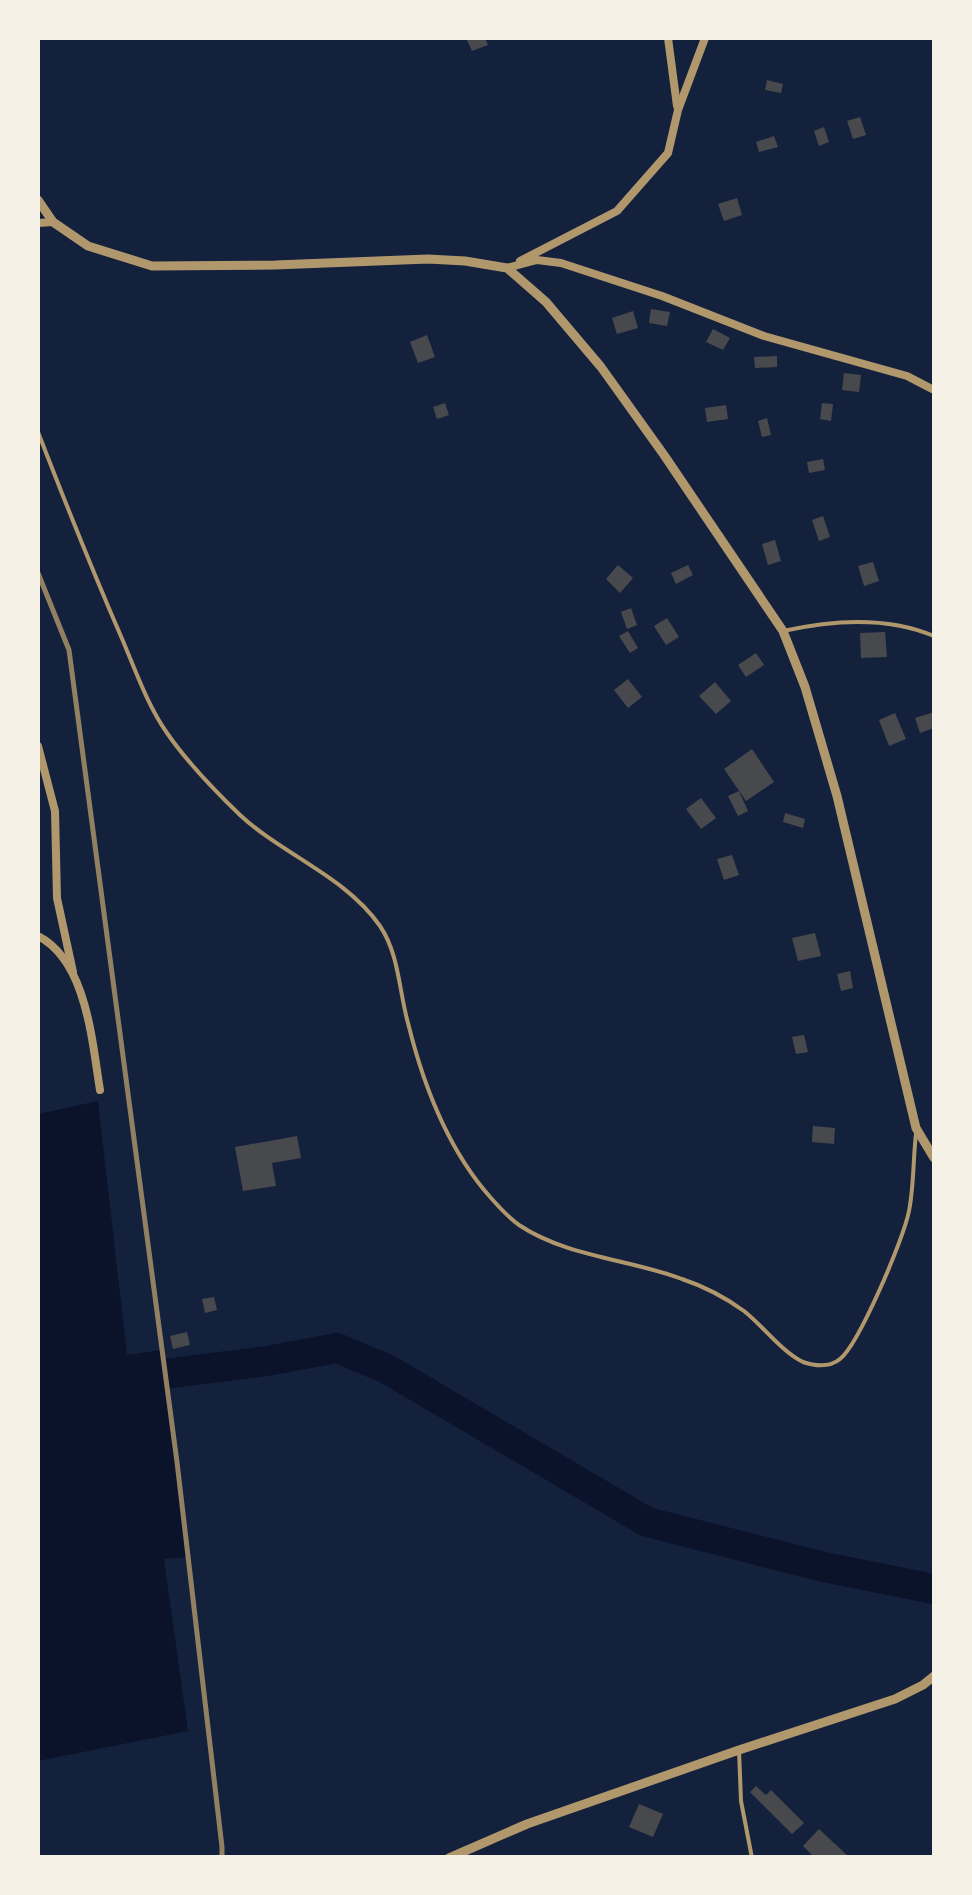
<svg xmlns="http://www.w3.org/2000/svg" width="972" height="1895" font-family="'Varela Round',sans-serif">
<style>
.water{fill:#0b132b}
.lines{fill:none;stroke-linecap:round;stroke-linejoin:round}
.river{stroke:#0b132b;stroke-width:30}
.building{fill:#48494c}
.service{stroke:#b1986c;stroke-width:4}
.minor{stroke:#b1986c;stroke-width:8}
.tertiary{stroke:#b1986c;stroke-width:9}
.rail{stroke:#918062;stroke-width:5}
</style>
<rect width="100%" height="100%" fill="#14213d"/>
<path class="water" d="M98,1101L127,1355L161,1350L189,1557L164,1559L188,1731L38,1761V1114Z"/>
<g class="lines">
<path class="river" d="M125,1386L164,1374L267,1361L337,1348L387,1369L647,1522L824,1567L934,1589"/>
</g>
<g class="building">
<path d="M466,38H485L488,45L472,51Z"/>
<path d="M767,80L783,84L781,93L765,90Z"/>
<path d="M860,117L866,135L853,139L847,121Z"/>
<path d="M824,127L829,142L819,146L814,131Z"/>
<path d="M774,136L778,147L759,152L756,142Z"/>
<path d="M737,198L742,215L724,221L718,204Z"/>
<path d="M651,309L670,312L667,326L649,323Z"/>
<path d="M633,311L638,328L617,334L612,318Z"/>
<path d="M713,329L730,338L723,350L706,342Z"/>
<path d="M427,335L435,357L418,363L410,342Z"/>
<path d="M777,356V367L755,368L754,357Z"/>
<path d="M844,373L861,375L859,392L842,390Z"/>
<path d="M445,403L449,415L437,419L433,407Z"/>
<path d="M822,403L833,404L831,421L820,419Z"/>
<path d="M726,405L728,419L707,422L705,408Z"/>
<path d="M767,418L771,435L762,437L758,421Z"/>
<path d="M823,459L825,470L809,473L807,462Z"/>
<path d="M823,516L830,537L819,541L812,520Z"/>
<path d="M775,540L781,561L768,565L762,544Z"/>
<path d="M873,562L879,581L864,586L858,566Z"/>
<path d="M618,565L633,578L620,593L606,579Z"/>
<path d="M688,565L693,575L676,584L671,573Z"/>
<path d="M631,608L637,625L627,629L621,612Z"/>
<path d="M667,618L679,637L666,645L654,626Z"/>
<path d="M628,631L638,648L630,653L619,636Z"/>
<path d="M885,632L887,657L861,658L860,633Z"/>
<path d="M756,653L764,665L746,677L738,665Z"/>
<path d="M628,679L642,697L628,708L614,690Z"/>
<path d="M715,682L731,701L716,714L699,696Z"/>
<path d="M934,712V728L920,733L915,718Z"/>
<path d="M895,713L906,739L889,746L879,720Z"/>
<path d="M752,749L774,782L746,801L724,769Z"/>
<path d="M739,791L748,811L738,816L728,796Z"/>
<path d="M701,798L716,818L701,829L686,809Z"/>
<path d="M785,813L805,819L803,828L783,822Z"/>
<path d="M732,855L739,875L724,880L717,859Z"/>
<path d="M815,933L821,956L798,961L792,938Z"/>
<path d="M850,971L853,988L841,991L837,974Z"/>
<path d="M804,1035L808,1052L796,1054L792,1037Z"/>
<path d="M813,1126L835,1128L834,1144L812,1142Z"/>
<path d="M297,1136L301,1158L272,1163L276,1186L243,1191L235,1147Z"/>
<path d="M214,1297L217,1310L205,1313L202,1299Z"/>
<path d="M187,1332L190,1345L173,1349L170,1336Z"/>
<path d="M756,1786L766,1795L771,1790L804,1823L792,1834L750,1792Z"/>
<path d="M639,1804L663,1814L653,1837L629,1827Z"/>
<path d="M819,1829L850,1858H815L803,1846Z"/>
</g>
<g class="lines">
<g class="service">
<path d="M38,432C65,502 93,572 123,641C136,672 148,706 167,733C187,762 214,790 240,815C283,855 345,876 380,926C399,954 399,991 408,1023C423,1084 448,1150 491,1198C499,1207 509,1218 519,1225C567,1257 629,1259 682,1279C703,1286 726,1298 744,1311C762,1325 783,1353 803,1362C815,1366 829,1368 840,1359C859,1344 904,1238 909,1211C914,1186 913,1159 916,1134"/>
<path d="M783,631C832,620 887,616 934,636"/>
<path d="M739,1750L741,1801L752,1858"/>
</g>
<g class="minor">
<path d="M668,38L677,106"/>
<path d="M38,223L53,222"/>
<path d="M520,261L617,211L668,153L678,110L705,38"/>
<path d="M507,268L537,260L561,263L662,296L764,336L907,376L934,390"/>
<path d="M38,746L55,811L57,898L73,972"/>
<path d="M38,936C87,961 92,1042 100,1090"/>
</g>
<g class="tertiary">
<path d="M38,200L53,222L88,246L152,266L275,265L428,259L465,261L507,268L546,302L601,367L664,455L783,631L805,687L837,796L916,1128L934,1158"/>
<path d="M449,1858L527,1824L739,1750L895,1699L923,1685L934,1676"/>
</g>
<path class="rail" d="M38,573L69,650L177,1462L222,1847V1858"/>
</g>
<rect width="972" height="1895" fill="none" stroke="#f6f1e7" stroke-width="80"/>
</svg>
